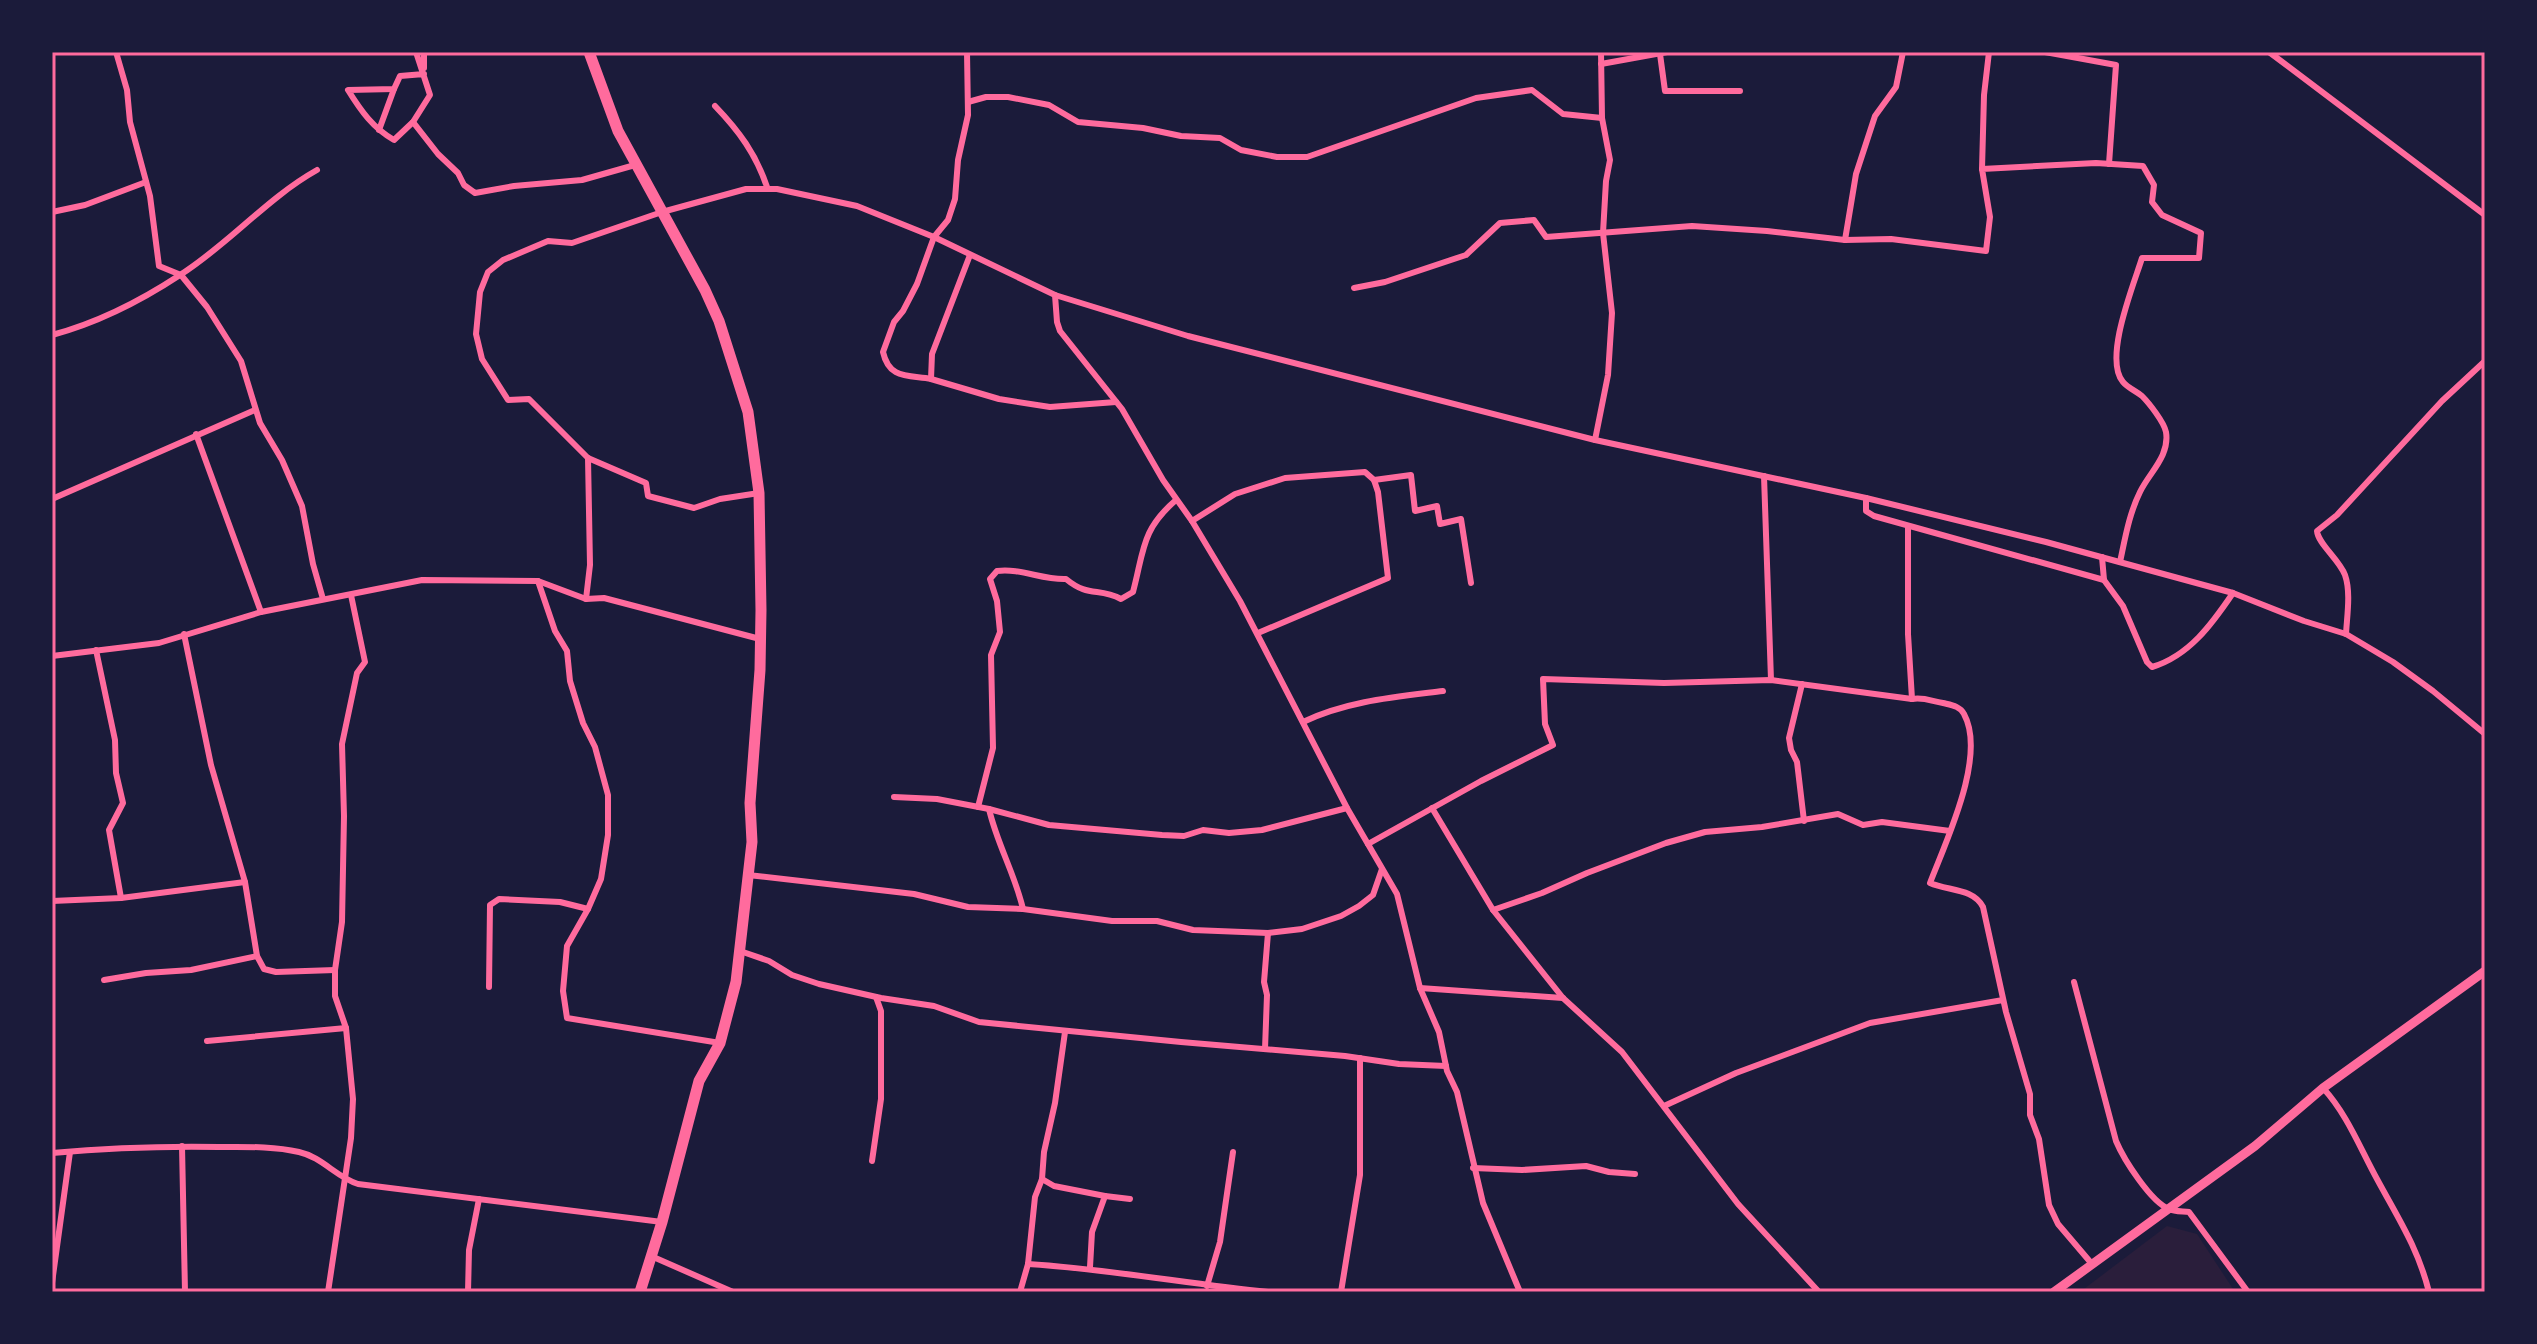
<svg xmlns="http://www.w3.org/2000/svg" width="2537" height="1344" font-family="'Source Serif 4',serif">
<style>
.green{fill:#2a1e3b}
.lines{fill:none;stroke-linecap:round;stroke-linejoin:round}
.minor{stroke:#ff6b9d;stroke-width:6}
.secondary{stroke:#ff6b9d;stroke-width:9}
.trunk{stroke:#ff6b9d;stroke-width:11}
.neatline{fill:none;stroke:#ff6b9d;stroke-width:3}
</style>
<rect width="100%" height="100%" fill="#1b1b3a"/>
<path class="green" d="M2167,1226L2197,1234L2235,1292H2080Z"/>
<g class="lines">
<g class="minor">
<path d="M116,52L127,90L130,122L150,196L159,266L181,275L207,307L241,361L260,423L282,460L302,506L313,564L323,599"/>
<path d="M416,52L430,95L413,122L394,140C373,128 361,111 348,90L394,89L400,76L424,74"/>
<path d="M2045,52L2116,65L2109,164"/>
<path d="M2269,52L2485,215"/>
<path d="M1660,54L1665,91H1740"/>
<path d="M1601,64L1667,52"/>
<path d="M424,68V52"/>
<path d="M968,102L986,97H1008L1049,105L1078,122L1143,128L1181,136L1220,138L1241,150L1277,157H1307L1476,98L1532,90L1563,114L1602,118"/>
<path d="M715,106C739,131 756,154 767,187"/>
<path d="M413,122L438,154L458,173L464,185L475,193L514,186L582,180L635,165"/>
<path d="M379,130L394,89"/>
<path d="M1982,169L1984,95L1989,52"/>
<path d="M52,212L85,205L146,182"/>
<path d="M1845,240L1856,174L1875,116L1896,87L1903,52"/>
<path d="M970,255L932,354L931,379L999,399L1050,407L1116,402"/>
<path d="M1354,288L1385,282L1466,255L1500,223L1534,220L1546,237L1692,226L1767,231L1845,240L1891,239L1986,251L1990,217L1982,169L2096,163L2143,166L2154,185L2152,202L2162,215L2201,233L2199,258H2142C2134,284 2103,359 2123,382C2128,388 2136,391 2142,396C2149,403 2164,422 2166,432C2170,456 2149,473 2140,492C2129,514 2125,539 2120,562"/>
<path d="M1055,295L1057,322L1060,331L1122,409L1163,480L1192,521L1240,601L1347,808L1397,894L1420,988L1439,1032L1447,1071L1457,1092L1483,1203L1520,1292"/>
<path d="M52,335C97,323 142,300 180,275C229,244 267,198 317,170"/>
<path d="M931,379C907,375 889,379 883,352L894,322L903,311L917,284L934,237L948,220L955,199L958,160L968,115L967,52"/>
<path d="M196,434L261,612"/>
<path d="M1595,440L1608,375L1612,313L1603,233L1606,181L1610,160L1602,118L1601,52"/>
<path d="M1764,476L1771,680"/>
<path d="M1374,480L1411,475L1415,511L1437,506L1440,524L1461,519L1471,583"/>
<path d="M759,493L720,499L694,508L648,496L646,483L588,458L529,399L508,400L482,359L476,334L480,292L488,272L503,260L548,241L572,243L662,212L746,189H777L857,206L934,237L1055,295L1188,336L1595,440L1866,498L2046,542L2233,593L2304,621L2346,634L2393,662L2433,691L2485,734"/>
<path d="M1866,498V511L1874,516L2104,580"/>
<path d="M52,499L255,410"/>
<path d="M1192,521L1235,494L1285,478L1365,472L1374,480L1378,492L1388,578L1258,633"/>
<path d="M1908,526V634L1912,699"/>
<path d="M2102,557L2104,580L2123,606L2147,662L2152,667C2189,656 2212,624 2233,593"/>
<path d="M538,581L555,631L567,651L570,681L583,723L595,747L608,795V835L601,879L588,909L567,946L563,991L567,1018L720,1043"/>
<path d="M586,599L590,565L588,458"/>
<path d="M184,634L211,765L245,882L257,956L264,969L276,972L335,970"/>
<path d="M2346,634C2347,616 2351,592 2345,575C2339,559 2318,544 2317,531L2337,515L2442,401L2485,361"/>
<path d="M96,650L115,740L116,773L123,803L109,830L121,898"/>
<path d="M52,656L159,643L261,612L422,580L538,581L586,599L604,598L760,639"/>
<path d="M1802,684L1789,738L1791,750L1797,762L1804,821"/>
<path d="M1303,722C1347,701 1395,697 1443,691"/>
<path d="M894,797L937,799L989,809L1049,825L1162,835L1184,836L1203,830L1229,833L1262,830L1347,808"/>
<path d="M978,807L993,748L991,655L1000,632L997,601L990,579L997,571C1021,568 1042,580 1066,579C1089,598 1098,587 1121,599L1133,592C1144,551 1141,530 1176,500"/>
<path d="M1432,808L1493,910L1563,998L1622,1052L1738,1204L1819,1292"/>
<path d="M989,809C997,844 1015,874 1023,909"/>
<path d="M1368,844L1481,781L1553,745L1545,724L1543,679L1664,683L1771,680L1912,699C1924,697 1931,701 1943,703C1951,705 1960,706 1964,714C1987,756 1946,841 1930,883C1948,891 1973,888 1983,907L2006,1012L2030,1094V1115L2039,1139L2049,1205L2058,1224L2092,1264"/>
<path d="M748,875L914,894L968,907L1023,909L1112,921H1157L1193,930L1268,933L1302,929L1341,916L1359,906L1373,895L1382,869"/>
<path d="M52,901L121,898L245,882"/>
<path d="M1493,910L1542,893L1587,873L1666,843L1705,832L1762,827L1838,814L1863,825L1882,822L1950,831"/>
<path d="M740,951L769,961L792,975L819,984L881,998L934,1006L979,1022L1181,1042L1345,1056L1399,1064L1446,1066"/>
<path d="M104,980L146,973L191,970L257,956"/>
<path d="M2074,982L2116,1141C2124,1160 2151,1202 2169,1209C2175,1212 2184,1211 2189,1212L2248,1292"/>
<path d="M489,987L490,905L499,899L560,902L588,909"/>
<path d="M1420,988L1563,998"/>
<path d="M207,1041L346,1028"/>
<path d="M1265,1049L1267,995L1264,982L1268,933"/>
<path d="M2323,1088C2347,1114 2360,1148 2377,1179C2398,1218 2418,1248 2429,1292"/>
<path d="M1664,1106L1736,1073L1870,1023L2003,1000"/>
<path d="M182,1146L185,1292"/>
<path d="M52,1153C108,1148 163,1146 219,1147C245,1147 273,1146 299,1152C322,1157 336,1177 358,1184L662,1222"/>
<path d="M872,1161L881,1099V1011L876,997"/>
<path d="M1473,1168L1522,1170L1586,1166L1609,1172L1635,1174"/>
<path d="M1042,1179L1054,1186L1105,1196L1092,1232L1090,1267"/>
<path d="M1105,1196L1130,1199"/>
<path d="M651,1256L733,1292"/>
<path d="M1028,1264C1109,1269 1188,1284 1268,1292"/>
<path d="M52,1283L70,1152"/>
<path d="M1207,1286L1220,1242L1233,1152"/>
<path d="M328,1292L351,1138L353,1099L346,1028L335,996V970L342,922L344,816L342,744L357,673L365,662L351,595"/>
<path d="M468,1292L469,1250L479,1199"/>
<path d="M1020,1292L1028,1264L1035,1197L1042,1179L1044,1152L1055,1103L1065,1032"/>
<path d="M1341,1292L1360,1175V1058"/>
</g>
<path class="secondary" d="M2054,1292L2255,1146L2323,1088L2485,971"/>
<path class="trunk" d="M589,52L618,131L705,290L719,321L748,412L759,493L761,610L760,670L750,803L752,842L736,982L720,1043L699,1081L662,1222L640,1292"/>
</g>
<rect width="2537" height="1344" fill="none" stroke="#1b1b3a" stroke-width="108"/>
<rect x="54" y="54" width="2429" height="1236" class="neatline"/>
</svg>
